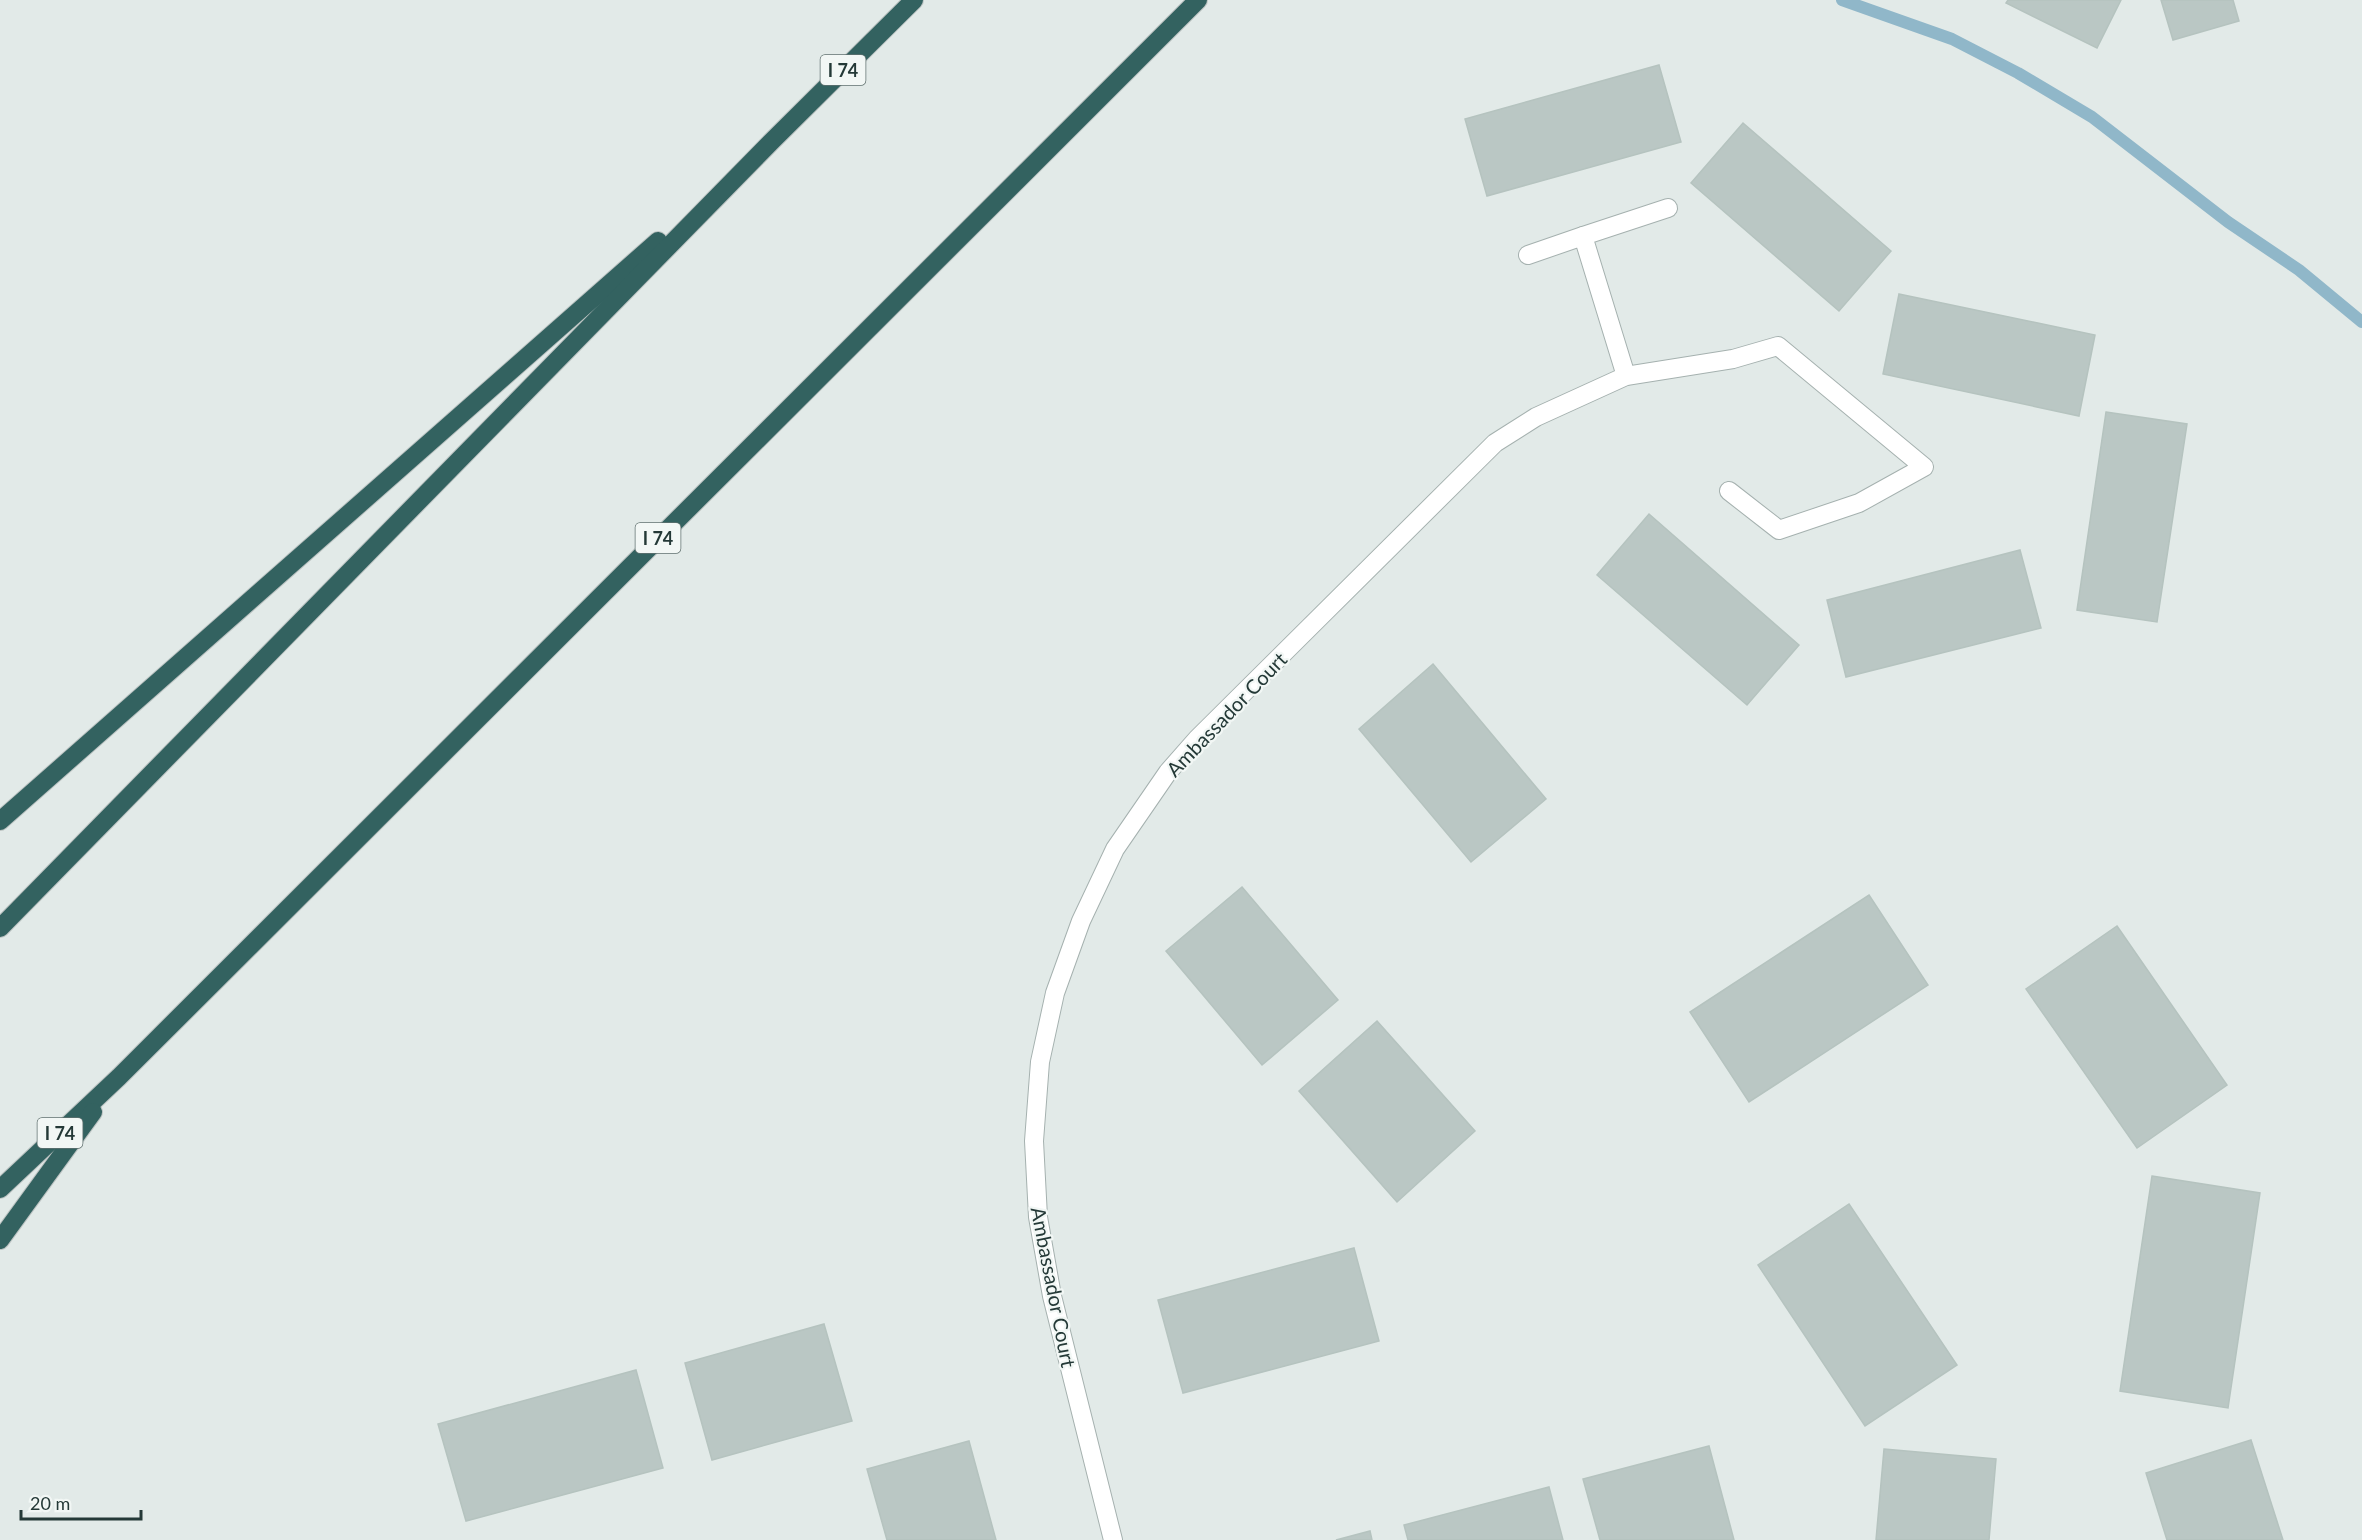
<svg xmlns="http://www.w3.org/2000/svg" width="2362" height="1540" font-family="Lato,sans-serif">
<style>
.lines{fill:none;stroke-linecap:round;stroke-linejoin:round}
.stream{stroke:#90b7c9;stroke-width:12}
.building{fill:#bac7c4;stroke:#b5c3bf;stroke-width:1.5}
.minor-casing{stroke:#a5b1af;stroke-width:20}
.highway-casing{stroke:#bdc4c3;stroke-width:20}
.minor{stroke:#fff;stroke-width:18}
.highway{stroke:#336260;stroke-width:18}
.labels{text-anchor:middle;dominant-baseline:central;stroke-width:4.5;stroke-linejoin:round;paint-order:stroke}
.shield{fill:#f2f7f5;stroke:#627270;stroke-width:1.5}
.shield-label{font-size:18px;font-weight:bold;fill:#243937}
.street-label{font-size:20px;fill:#243937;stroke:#f2f7f5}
</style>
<rect width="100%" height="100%" fill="#e2eae8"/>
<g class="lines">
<path class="stream" d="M1842,0L1952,39L2018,73L2092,117L2228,222L2299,270L2362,322"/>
</g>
<g class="building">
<path d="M2008,0H2121L2097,48L2006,3Z"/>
<path d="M2161,0H2233L2239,21L2173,40Z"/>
<path d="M1659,65L1681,142L1487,196L1465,119Z"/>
<path d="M1743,123L1891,251L1839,311L1691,183Z"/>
<path d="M1899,294L2095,335L2079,416L1883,374Z"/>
<path d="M2106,412L2187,424L2157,622L2077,610Z"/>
<path d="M1649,514L1799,645L1747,705L1597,575Z"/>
<path d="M2020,550L2041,628L1846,677L1827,600Z"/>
<path d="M1433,664L1546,799L1471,862L1359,729Z"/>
<path d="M1242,887L1338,1000L1262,1065L1166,951Z"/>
<path d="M1869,895L1928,985L1749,1102L1690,1012Z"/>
<path d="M2117,926L2227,1085L2137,1148L2026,989Z"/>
<path d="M1377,1021L1475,1131L1397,1202L1299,1091Z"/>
<path d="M2152,1176L2260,1193L2228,1408L2120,1391Z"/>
<path d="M1849,1204L1957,1365L1865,1426L1758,1265Z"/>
<path d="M1354,1248L1379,1341L1183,1393L1158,1300Z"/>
<path d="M824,1324L852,1421L712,1460L685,1363Z"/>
<path d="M636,1370L663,1468L466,1521L438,1424Z"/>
<path d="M2251,1440L2283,1540H2167L2146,1473Z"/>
<path d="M969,1441L996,1540H887L867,1469Z"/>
<path d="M1709,1446L1734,1540H1600L1583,1479Z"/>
<path d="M1884,1449L1996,1459L1989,1540H1876Z"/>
<path d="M1549,1487L1563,1540H1408L1404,1525Z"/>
<path d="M1370,1531L1372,1540H1336Z"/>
</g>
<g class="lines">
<g class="minor-casing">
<g id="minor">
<path d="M1583,236L1668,208"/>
<path d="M1528,255L1583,236L1626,376"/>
<path d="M1113,1540L1052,1296L1038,1217L1034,1141L1040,1062L1055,993L1081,921L1115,849L1168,772L1197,739L1495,443L1536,417L1626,376L1733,359L1778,346L1924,467L1859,503L1779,530L1729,491"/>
</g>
</g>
<g class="highway-casing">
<g id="highway">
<path d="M0,821L658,241"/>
<path d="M0,928L772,141L914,0"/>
<path d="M0,1189L119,1077L1198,0"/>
<path d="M0,1240L93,1112"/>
</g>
</g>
<use href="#minor" class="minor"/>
<use href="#highway" class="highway"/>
</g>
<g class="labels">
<g class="shield">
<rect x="820.5" y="55" width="45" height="30" rx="4.5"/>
<rect x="635.5" y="523" width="45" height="30" rx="4.5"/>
<rect x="37.5" y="1118" width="45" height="30" rx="4.5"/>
</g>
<g class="shield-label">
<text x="843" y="70">I 74</text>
<text x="658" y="538">I 74</text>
<text x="60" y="1133">I 74</text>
</g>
<g class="street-label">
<text transform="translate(1226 714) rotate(-46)">Ambassador Court</text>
<text transform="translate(1054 1287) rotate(79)">Ambassador Court</text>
</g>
</g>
<path d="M21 1510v9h120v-9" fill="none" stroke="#243937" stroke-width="3"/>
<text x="30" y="1510" font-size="18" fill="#243937" stroke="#f2f7f5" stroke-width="4.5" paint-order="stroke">20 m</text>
</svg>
